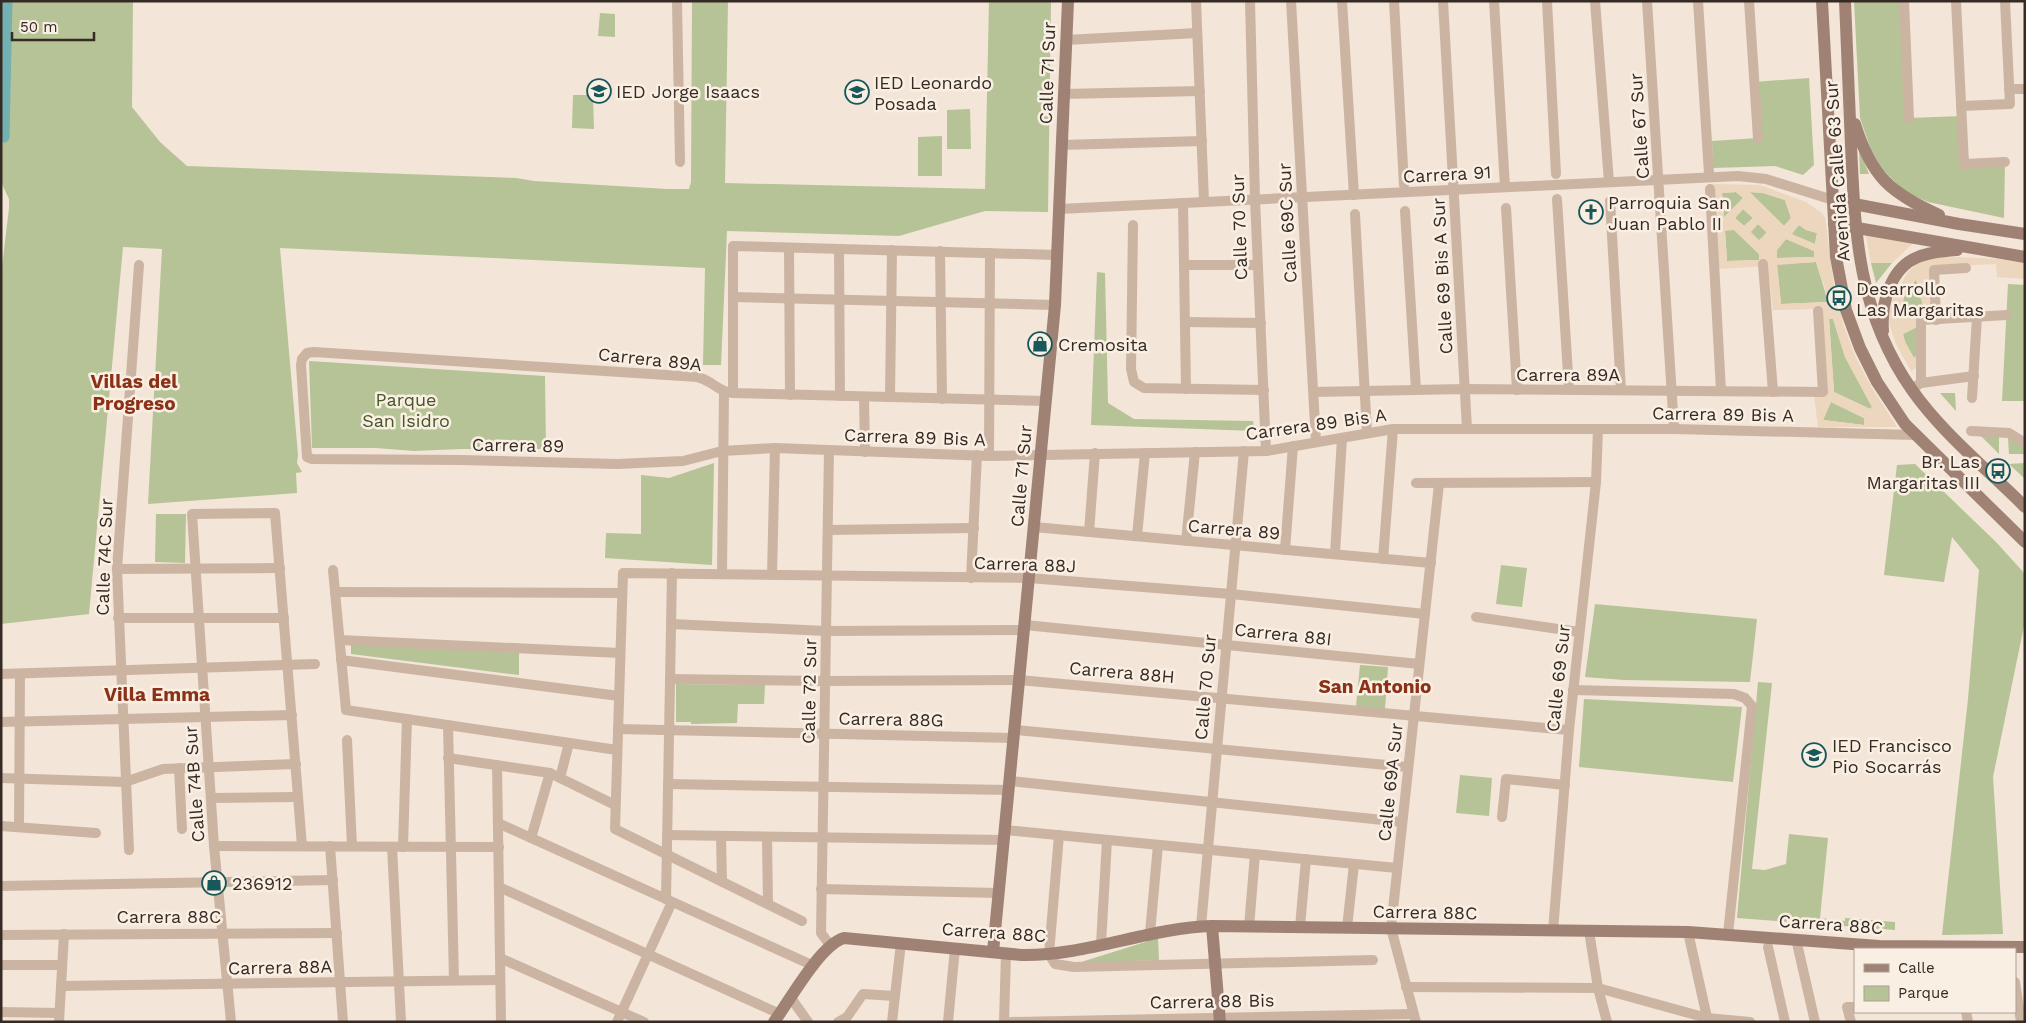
<svg xmlns="http://www.w3.org/2000/svg" width="2026" height="1023" font-family="'Work Sans',sans-serif">
<style>
.green{fill:#b5c396}
.plaza{fill:#ecd6bd;fill-rule:evenodd}
.lines{fill:none;stroke-linecap:round;stroke-linejoin:round}
.canal{stroke:#74b1b2;stroke-width:11}
.street{stroke:#ccb4a2;stroke-width:10}
.secondary{stroke:#9f8274;stroke-width:12}
.labels{text-anchor:middle;dominant-baseline:central;stroke-width:5;stroke-linejoin:round;paint-order:stroke}
.street-label{font-size:18px;fill:#362a25;stroke:#faefe3}
.poi-label{font-size:18px;fill:#362a25;stroke:#faefe3;text-anchor:start}
.park-label{font-size:18px;fill:#465627;stroke:#faefe3}
.neighbourhood-label{font-size:19px;font-weight:bold;fill:#8b3118;stroke:#faefe3}
</style>
<rect width="100%" height="100%" fill="#f3e5d7"/>
<g class="green">
<path d="M1,1H133L132,107L160,142L187,166L516,178L534,181L667,189H689L691,182L692,1H728L725,183L985,189L989,1H1051L1048,212L985,211L899,236L727,231L721,365H703L705,268L280,248L298,455L297,463L302,472L296,473L297,493L148,504L162,249L123,247L89,614L1,624V275L9,208V199L1,182Z"/>
<path d="M1854,1H1904L1909,118L1962,116L1964,164L2005,162L2004,218L1928,202L1905,192L1881,168L1871,150L1860,118Z"/>
<path d="M600,13L615,14V37L598,36Z"/>
<path d="M1809,78L1814,165L1803,175L1775,166L1713,168L1712,141L1758,138L1754,82Z"/>
<path d="M573,95H593L594,129L572,128Z"/>
<path d="M970,109L971,149H947V110Z"/>
<path d="M942,136V176H918V137Z"/>
<path d="M1859,149L1869,174H1860Z"/>
<path d="M1736,192L1743,198L1724,218L1722,193Z"/>
<path d="M1749,192L1763,193L1785,200L1791,218L1784,226Z"/>
<path d="M1743,209L1753,218L1744,226L1735,218Z"/>
<path d="M1758,224L1767,232L1759,241L1750,232Z"/>
<path d="M1799,225L1806,230L1817,233L1815,244L1791,234Z"/>
<path d="M1725,230H1734L1759,254L1760,260L1727,261Z"/>
<path d="M1786,239L1814,251V257L1777,258V250Z"/>
<path d="M1816,262C1820,276 1825,288 1827,302L1781,304L1777,264Z"/>
<path d="M1871,263H1892L1876,283Z"/>
<path d="M1097,272L1105,273L1108,403L1134,419L1253,421L1255,431L1091,425Z"/>
<path d="M1916,279L1924,310L1917,317H1899L1904,297Z"/>
<path d="M2008,284L2025,285V401H2002Z"/>
<path d="M1829,318L1833,319L1845,357L1872,407L1870,409L1834,392Z"/>
<path d="M1917,327L1918,355L1914,358L1905,342L1903,334Z"/>
<path d="M309,361L545,376L546,449H461L414,451L376,448H312Z"/>
<path d="M1940,393H1955L1956,411Z"/>
<path d="M1831,402L1864,418V425L1823,420Z"/>
<path d="M1980,435L1999,437V454Z"/>
<path d="M2008,438L2025,448V454H2009Z"/>
<path d="M714,463L712,565L605,558L606,533L641,534V475L669,478Z"/>
<path d="M2025,463V479L2009,464Z"/>
<path d="M1915,464L1996,542L2025,574V621L1993,777L2003,934L1942,935L1968,699L1979,570L1952,537L1944,582L1884,575L1897,465Z"/>
<path d="M156,514H186L185,563L155,562Z"/>
<path d="M1501,565L1527,568L1522,607L1496,604Z"/>
<path d="M1595,604L1757,619L1750,682L1624,680L1585,677Z"/>
<path d="M351,643L519,653V675L351,654Z"/>
<path d="M1360,665L1388,667L1385,709L1356,706Z"/>
<path d="M1758,682L1772,683L1752,869L1765,870L1786,864L1789,834L1828,838L1820,918L1845,921V918L1895,922V930L1737,918Z"/>
<path d="M676,684L765,685L764,704H738L737,723L691,724V722H676Z"/>
<path d="M1584,699L1742,707L1733,782L1579,767Z"/>
<path d="M1460,775L1492,778L1489,816L1456,813Z"/>
<path d="M1158,938L1159,960L1078,963Z"/>
</g>
<g class="plaza">
<path d="M1713,184L1760,185L1806,202L1822,213L1825,217L1834,286L1843,324L1855,356L1872,388L1897,427H1818L1814,395H1824L1818,309L1773,310L1768,266L1718,269ZM1736,192L1743,198L1724,217L1722,193ZM1750,192L1763,193L1785,200L1791,218L1784,226ZM1743,209L1753,218L1744,226L1735,218ZM1758,224L1767,233L1759,240L1751,232ZM1799,225L1806,230L1817,233L1815,244L1792,234ZM1734,230L1759,254V260L1727,261L1725,231ZM1786,239L1814,251V257L1777,258V250ZM1816,262L1821,278L1824,284L1827,302L1781,304L1777,265ZM1829,319H1833L1845,357L1872,407L1870,409L1834,392ZM1831,402L1864,418V425L1823,420Z"/>
<path d="M1866,236L1912,243V244L1892,263H1871Z"/>
<path d="M1957,257L1998,259L2025,263V279L1997,277L1996,264L1930,267L1931,317L1919,318V366L1911,371L1896,344L1889,323V312L1894,295L1908,272L1918,263L1931,258ZM1916,280L1924,310L1920,311L1917,317H1900L1904,297L1912,284ZM1917,327L1918,354L1914,358L1905,342L1903,334Z"/>
</g>
<g class="lines">
<path class="canal" d="M4,137L7,1"/>
<g class="street">
<path d="M677,1L680,162"/>
<path d="M1196,1L1204,202"/>
<path d="M1250,1L1255,199L1266,451"/>
<path d="M1291,1L1316,442"/>
<path d="M1342,1L1354,195"/>
<path d="M1394,1L1404,185"/>
<path d="M1443,1L1467,429"/>
<path d="M1494,1L1505,187"/>
<path d="M1547,1L1556,174"/>
<path d="M1595,1L1609,182"/>
<path d="M1647,1L1674,429"/>
<path d="M1698,1L1709,174"/>
<path d="M1749,1L1758,138"/>
<path d="M1904,1L1909,118"/>
<path d="M1956,1L1964,164L2005,162"/>
<path d="M1066,40L1197,33"/>
<path d="M2009,89H2025"/>
<path d="M1064,94L1200,91"/>
<path d="M1961,106L2010,104L2005,1"/>
<path d="M1062,145L1202,141"/>
<path d="M1710,189L1721,391"/>
<path d="M1557,199L1569,390"/>
<path d="M1610,201L1621,390"/>
<path d="M1183,203L1186,389"/>
<path d="M1506,208L1517,390"/>
<path d="M1059,209L1738,176L1766,179L1833,200"/>
<path d="M1405,211L1416,390"/>
<path d="M1355,214L1367,433"/>
<path d="M1133,225L1131,369L1134,382L1144,388L1264,390"/>
<path d="M789,248L790,395"/>
<path d="M839,249L840,396"/>
<path d="M940,251L942,399"/>
<path d="M1763,264L1773,392"/>
<path d="M1184,265H1258"/>
<path d="M733,297L1055,305"/>
<path d="M1936,320L1934,270L1966,268"/>
<path d="M1185,322L1261,323"/>
<path d="M1921,383V320L2007,315"/>
<path d="M1916,386L1921,383L1974,376"/>
<path d="M1314,392L1465,389L1823,392L1818,311"/>
<path d="M733,393V246L1057,255"/>
<path d="M864,397L865,452"/>
<path d="M890,397L892,250"/>
<path d="M1972,398L1977,317"/>
<path d="M1046,401L733,393C718,392 712,380 697,377L314,352L307,353L302,359L301,365L307,457L312,459L461,460L617,464L683,461L722,451L775,448L989,456L1266,451L1393,429H1674L1915,435"/>
<path d="M1971,431L2009,433L2025,443"/>
<path d="M829,450L821,933L830,945"/>
<path d="M989,456L990,253"/>
<path d="M1416,483L1596,482"/>
<path d="M1034,527L1431,563"/>
<path d="M828,530L974,528"/>
<path d="M1089,532L1095,453"/>
<path d="M1137,536L1145,453"/>
<path d="M1186,541L1195,452"/>
<path d="M1285,550L1293,446"/>
<path d="M1335,554L1342,438"/>
<path d="M1383,559L1393,429"/>
<path d="M117,569L280,568"/>
<path d="M333,570L346,710L617,750"/>
<path d="M722,574L724,392"/>
<path d="M772,575L775,448"/>
<path d="M971,578L977,455"/>
<path d="M335,592L622,593"/>
<path d="M1476,617L1579,632"/>
<path d="M118,618H284"/>
<path d="M671,624L826,631L1024,630"/>
<path d="M1025,625L1419,664"/>
<path d="M340,640L620,653"/>
<path d="M341,660L619,696"/>
<path d="M1,674L315,664"/>
<path d="M670,679L825,681L1019,680L1569,730"/>
<path d="M1573,690L1734,694L1745,698L1752,706L1728,934"/>
<path d="M1,722L292,715"/>
<path d="M448,725L454,980"/>
<path d="M618,729L1014,738"/>
<path d="M1015,730L1408,767"/>
<path d="M347,740L352,846"/>
<path d="M448,758L550,773L615,805"/>
<path d="M497,765L501,1022"/>
<path d="M179,768L182,829"/>
<path d="M1,778L125,782L163,769L296,764"/>
<path d="M560,778L569,743"/>
<path d="M1010,781L1402,822"/>
<path d="M668,784L1009,790"/>
<path d="M211,798L298,797"/>
<path d="M1502,817L1506,779L1565,785"/>
<path d="M498,823L814,966"/>
<path d="M1,826L96,833"/>
<path d="M19,827L20,674"/>
<path d="M1005,830L1397,868"/>
<path d="M667,835L1004,840"/>
<path d="M1059,835L1049,954L1055,964L1074,967L1373,960"/>
<path d="M721,836L722,882"/>
<path d="M767,837L768,904"/>
<path d="M531,838L550,773"/>
<path d="M214,846L499,847"/>
<path d="M330,846L343,1022"/>
<path d="M392,847L401,1022"/>
<path d="M403,847L407,719"/>
<path d="M129,850L117,569L139,265"/>
<path d="M1,886L333,880"/>
<path d="M499,887L780,1014"/>
<path d="M821,889L999,893"/>
<path d="M666,899L672,573"/>
<path d="M802,921L615,829L623,573L1029,578L1231,594L1425,614"/>
<path d="M1201,926L1244,451"/>
<path d="M1249,927L1255,854"/>
<path d="M1300,927L1306,859"/>
<path d="M1347,928L1354,864"/>
<path d="M1553,931L1569,730L1596,482L1598,429"/>
<path d="M1589,931L1598,988L1607,1022"/>
<path d="M1688,932L1708,1022"/>
<path d="M1150,933L1158,845"/>
<path d="M1,935L337,933"/>
<path d="M1796,939L1815,1022"/>
<path d="M1101,944L1107,840"/>
<path d="M1768,947L1785,1022"/>
<path d="M500,958L644,1022"/>
<path d="M1,965H62"/>
<path d="M2015,982L2021,1022"/>
<path d="M61,986L500,980"/>
<path d="M1406,987L1598,988L1707,1018L1750,1022"/>
<path d="M791,998L808,1022"/>
<path d="M1,1012L59,1013"/>
<path d="M1966,1012L1968,1022"/>
<path d="M59,1022L64,934"/>
<path d="M231,1022L214,846L192,514L275,513L302,846"/>
<path d="M617,1022L672,902"/>
<path d="M838,1022L847,1017L863,994L895,996"/>
<path d="M892,1022L901,943"/>
<path d="M948,1022L955,948"/>
<path d="M1004,1022L1006,954"/>
<path d="M1011,1022L1413,1014"/>
<path d="M1416,1022L1391,928L1439,484"/>
<path d="M1851,1022L1847,1007H1855"/>
</g>
<g class="secondary">
<path d="M1822,1L1836,257L1846,310L1860,348L1877,382L1905,424L2025,542"/>
<path d="M1845,1C1847,49 1849,97 1851,145C1855,235 1858,313 1912,390C1943,434 1987,469 2025,507"/>
<path d="M1855,124C1871,176 1890,193 1939,215"/>
<path d="M1833,200L1959,224L2025,234"/>
<path d="M1834,224L2025,257"/>
<path d="M1883,331C1881,304 1890,268 1918,257C1930,252 1944,251 1957,250"/>
<path d="M1212,926L1220,1022"/>
<path d="M993,952L1055,305L1068,1"/>
<path d="M774,1022C790,1000 820,945 844,938L1022,955C1087,956 1148,928 1212,926L1688,932L1879,946L2025,947"/>
</g>
</g>
<defs>
<g id="school-ring" transform="scale(1.25)"><circle r="9.5" fill="#faefe3" stroke="#18575a" stroke-width="1.5"/><path d="M0-5L7-2L0 1L-7-2ZM-4 1L0 2.5L4 1V4Q0 6-4 4Z" fill="#18575a"/></g>
<g id="church-ring" transform="scale(1.25)"><circle r="9.5" fill="#faefe3" stroke="#18575a" stroke-width="1.5"/><path d="M-1.2-6h2.4v3.5h3.3v2.4h-3.3V6h-2.4V-.1h-3.3v-2.4h3.3Z" fill="#18575a"/></g>
<g id="bus-ring" transform="scale(1.25)"><circle r="9.5" fill="#faefe3" stroke="#18575a" stroke-width="1.5"/><path d="M-5-6H5V4H4V6H2V4H-2V6H-4V4H-5ZM-3.5-4V0h7V-4ZM-3.5 1.2v1.5H-2V1.2ZM2 1.2v1.5H3.5V1.2Z" fill="#18575a"/></g>
<g id="shop-ring" transform="scale(1.25)"><circle r="9.5" fill="#faefe3" stroke="#18575a" stroke-width="1.5"/><path d="M-5-2.5h2.3a2.7 3.5 0 0 1 5.4 0H5L5.5 6h-11ZM-1.5-2.5h3a1.5 2.3 0 0 0-3 0Z" fill="#18575a"/></g>
</defs>
<g fill-rule="evenodd">
<use href="#school-ring" x="599" y="91"/>
<use href="#school-ring" x="857" y="92"/>
<use href="#church-ring" x="1591" y="212"/>
<use href="#bus-ring" x="1839" y="298"/>
<use href="#shop-ring" x="1040" y="344"/>
<use href="#bus-ring" x="1998" y="471"/>
<use href="#school-ring" x="1814" y="755"/>
<use href="#shop-ring" x="214" y="883"/>
</g>
<g class="labels">
<g class="street-label">
<text transform="translate(1047 73) rotate(-88)">Calle 71 Sur</text>
<text transform="translate(1639 126) rotate(-94)">Calle 67 Sur</text>
<text transform="translate(1837 171) rotate(-94)">Avenida Calle 63 Sur</text>
<text transform="translate(1447 174) rotate(-3)">Carrera 91</text>
<text transform="translate(1287 223) rotate(-93)">Calle 69C Sur</text>
<text transform="translate(1239 227) rotate(-92)">Calle 70 Sur</text>
<text transform="translate(1442 276) rotate(-93)">Calle 69 Bis A Sur</text>
<text transform="translate(650 359) rotate(6)">Carrera 89A</text>
<text x="1568" y="374">Carrera 89A</text>
<text transform="translate(1723 414) rotate(1)">Carrera 89 Bis A</text>
<text transform="translate(1316 424) rotate(-8)">Carrera 89 Bis A</text>
<text transform="translate(915 437) rotate(2)">Carrera 89 Bis A</text>
<text transform="translate(518 445) rotate(1)">Carrera 89</text>
<text transform="translate(1021 476) rotate(-85)">Calle 71 Sur</text>
<text transform="translate(1234 529) rotate(5)">Carrera 89</text>
<text transform="translate(104 557) rotate(-88)">Calle 74C Sur</text>
<text transform="translate(1025 564) rotate(2)">Carrera 88J</text>
<text transform="translate(1283 634) rotate(6)">Carrera 88I</text>
<text transform="translate(1122 672) rotate(5)">Carrera 88H</text>
<text transform="translate(1558 678) rotate(-84)">Calle 69 Sur</text>
<text transform="translate(1205 687) rotate(-85)">Calle 70 Sur</text>
<text transform="translate(809 691) rotate(-89)">Calle 72 Sur</text>
<text transform="translate(891 719) rotate(1)">Carrera 88G</text>
<text transform="translate(1390 782) rotate(-84)">Calle 69A Sur</text>
<text transform="translate(194 784) rotate(-94)">Calle 74B Sur</text>
<text transform="translate(1425 912) rotate(1)">Carrera 88C</text>
<text x="169" y="916">Carrera 88C</text>
<text transform="translate(1831 924) rotate(4)">Carrera 88C</text>
<text transform="translate(994 932) rotate(4)">Carrera 88C</text>
<text transform="translate(280 967) rotate(-1)">Carrera 88A</text>
<text transform="translate(1212 1001) rotate(-1)">Carrera 88 Bis</text>
</g>
<g class="poi-label">
<text x="874" y="82">IED Leonardo<tspan x="874" dy="21">Posada</tspan></text>
<text x="616" y="91">IED Jorge Isaacs</text>
<text x="1608" y="202">Parroquia San<tspan x="1608" dy="21">Juan Pablo II</tspan></text>
<text x="1856" y="288">Desarrollo<tspan x="1856" dy="21">Las Margaritas</tspan></text>
<text x="1058" y="344">Cremosita</text>
<text x="1980" y="461" text-anchor="end">Br. Las<tspan x="1980" dy="21">Margaritas III</tspan></text>
<text x="1832" y="745">IED Francisco<tspan x="1832" dy="21">Pio Socarrás</tspan></text>
<text x="232" y="883">236912</text>
</g>
<g class="park-label">
<text x="406" y="399">Parque<tspan x="406" dy="21">San Isidro</tspan></text>
</g>
<g class="neighbourhood-label">
<text x="134" y="381">Villas del<tspan x="134" dy="22">Progreso</tspan></text>
<text x="1375" y="686">San Antonio</text>
<text x="157" y="694">Villa Emma</text>
</g>
</g>
<rect width="2026" height="1023" fill="none" stroke="#362a25" stroke-width="5"/>
<rect x="1854" y="948" width="162" height="65" fill="#faefe3" stroke="#aca097"/>
<rect x="1864" y="964" width="25" height="8" fill="#9f8274" stroke="#aca097"/>
<text x="1898" y="973" font-size="15" fill="#362a25">Calle</text>
<rect x="1864" y="986" width="25" height="15" fill="#b5c396" stroke="#aca097"/>
<text x="1898" y="998" font-size="15" fill="#362a25">Parque</text>
<path d="M12 32v8h82v-8" fill="none" stroke="#362a25" stroke-width="2.5"/>
<text x="20" y="32" font-size="15" fill="#362a25" stroke="#faefe3" stroke-width="4" paint-order="stroke">50 m</text>
</svg>
